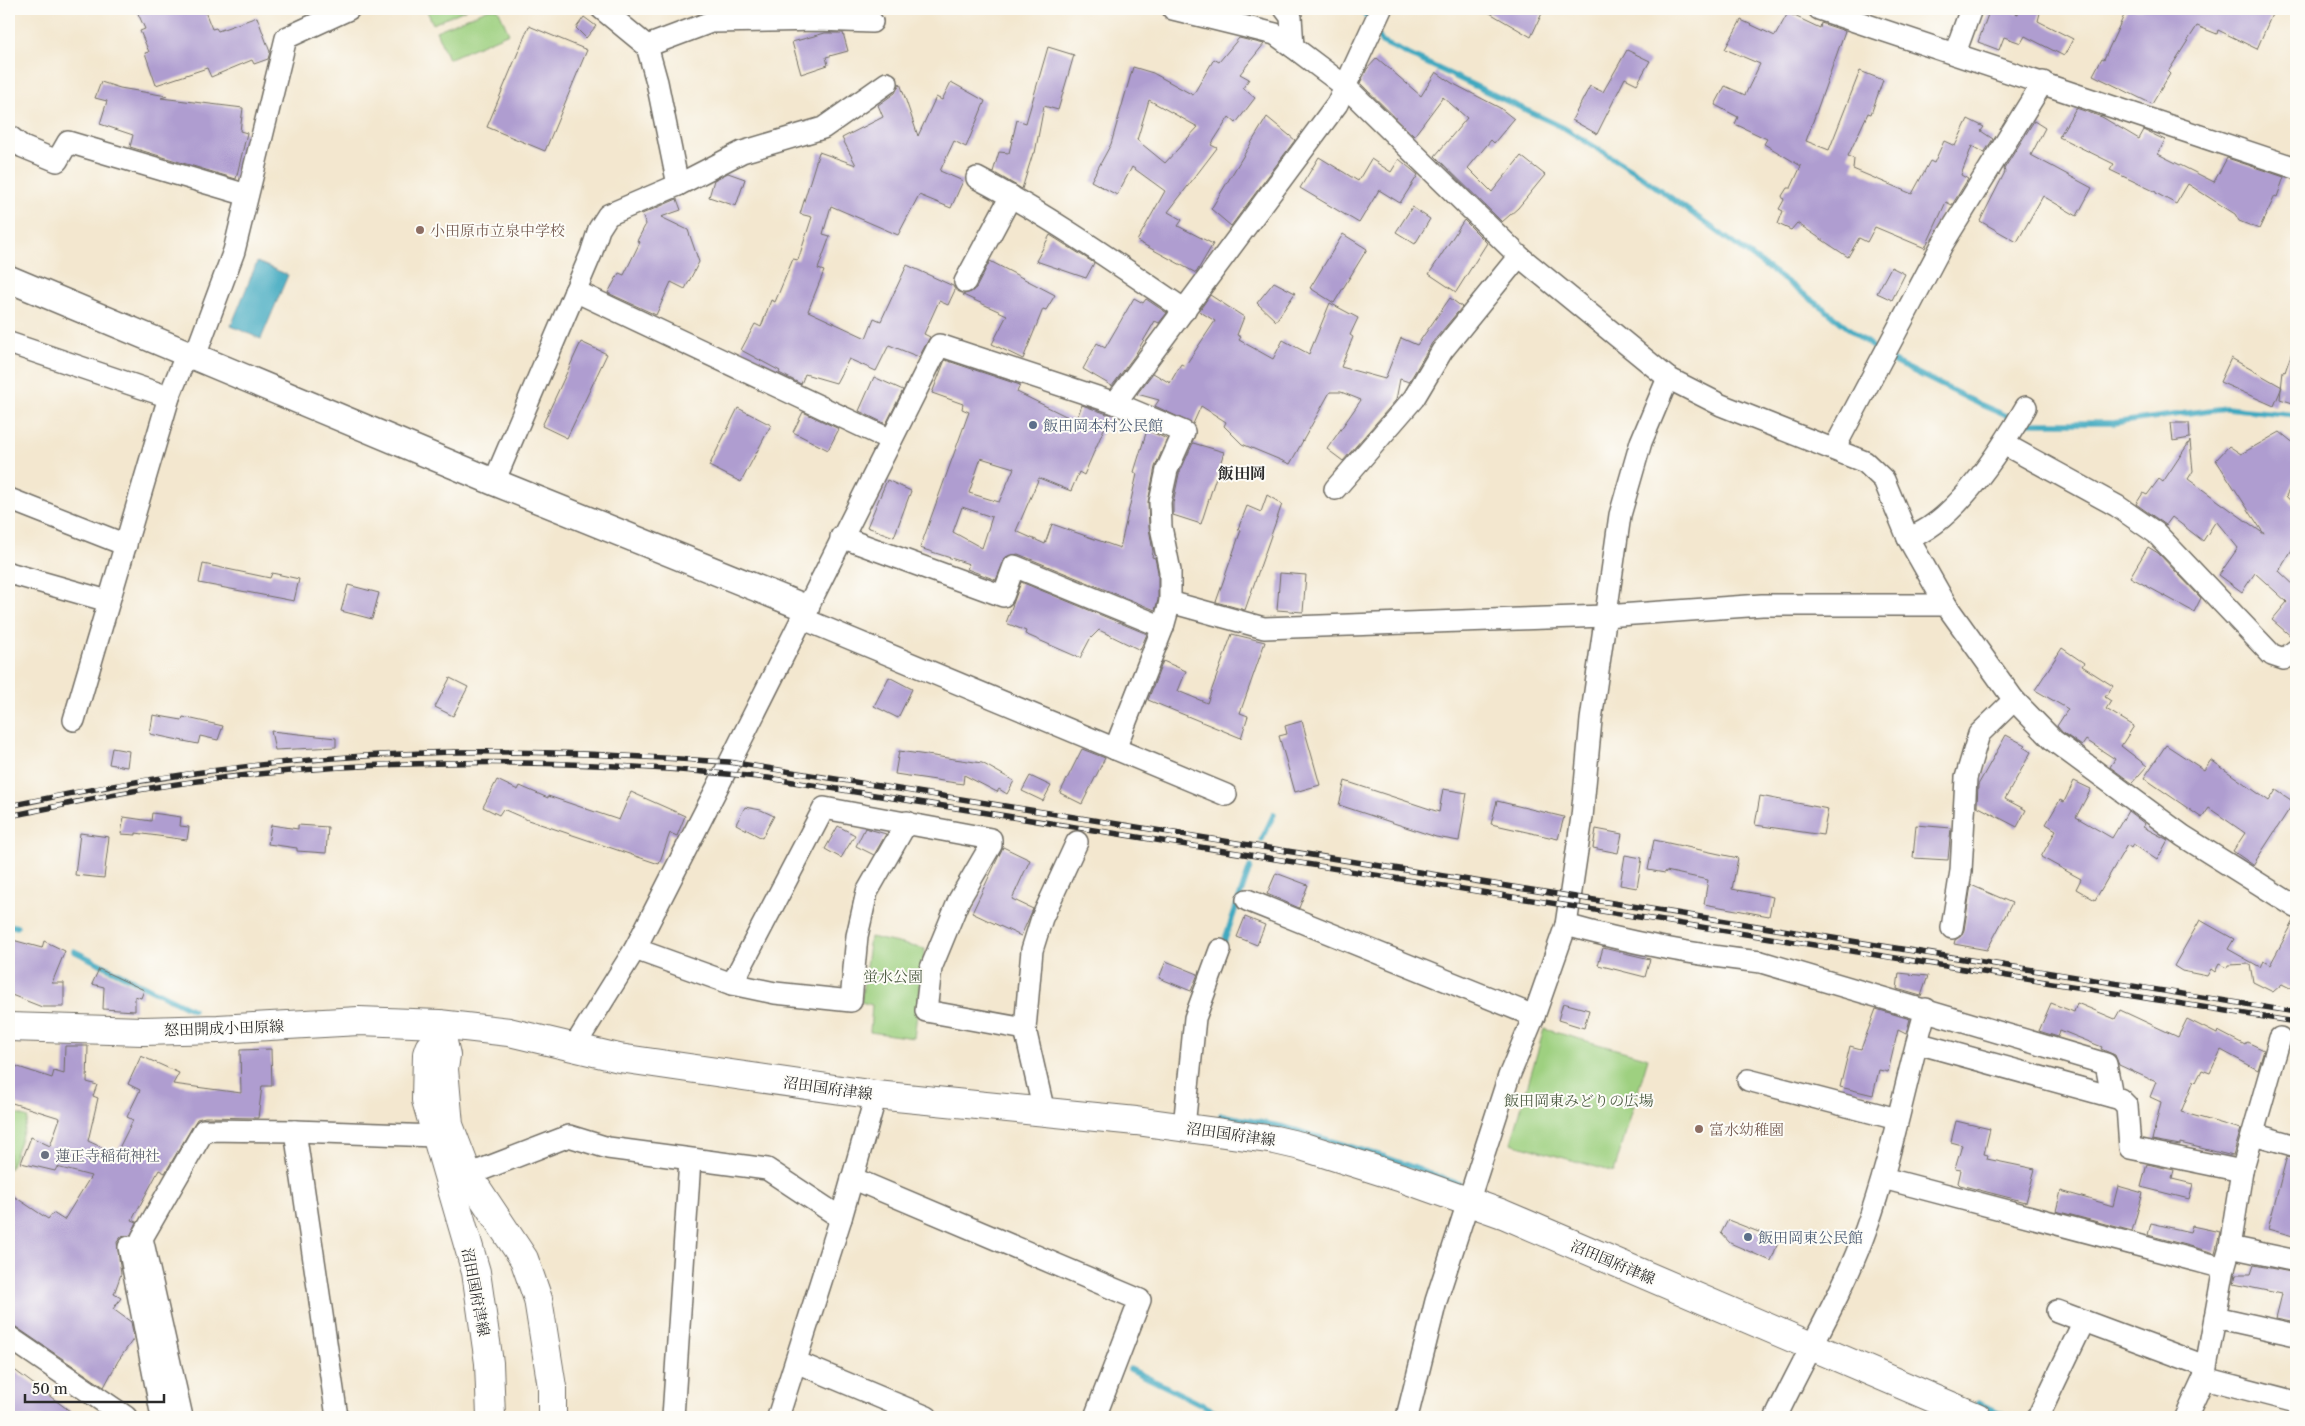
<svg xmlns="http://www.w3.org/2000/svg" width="2305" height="1426" font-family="'Libre Caslon Text','Noto Serif JP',serif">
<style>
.green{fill:#9ed080;stroke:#647e56}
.water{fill:#40a9c0;stroke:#366a76}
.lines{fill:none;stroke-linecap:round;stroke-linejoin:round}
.stream{stroke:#40a9c0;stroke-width:5.5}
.building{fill:#af9dd0;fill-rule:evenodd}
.minor-casing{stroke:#716d64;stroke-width:24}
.tertiary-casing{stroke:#716d64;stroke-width:29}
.secondary-casing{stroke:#716d64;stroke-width:30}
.minor{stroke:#fff;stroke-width:21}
.tertiary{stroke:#fff;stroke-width:26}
.secondary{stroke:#fff;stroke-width:28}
.rail-casing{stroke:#2b2b2b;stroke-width:5.5}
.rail{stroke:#fdfcf7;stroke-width:4;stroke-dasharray:11;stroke-linecap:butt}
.education-dot{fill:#8d6e63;stroke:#fdfcf7;stroke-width:2}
.service-dot{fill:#5c6f8a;stroke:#fdfcf7;stroke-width:2}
.worship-dot{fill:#6b7280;stroke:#fdfcf7;stroke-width:2}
.labels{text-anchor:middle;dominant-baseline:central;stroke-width:4;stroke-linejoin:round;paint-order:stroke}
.education-label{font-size:15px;fill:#785e54;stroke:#fdfcf7;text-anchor:start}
.service-label{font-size:15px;fill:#4e5e75;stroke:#fdfcf7;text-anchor:start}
.park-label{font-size:15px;fill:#4e5d44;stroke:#fdfcf7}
.street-label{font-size:15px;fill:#2b2b2b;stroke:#fdfcf7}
.worship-label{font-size:15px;fill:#5b616d;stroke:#fdfcf7;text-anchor:start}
.neighbourhood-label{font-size:16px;font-weight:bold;fill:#2b2b2b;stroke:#fdfcf7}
</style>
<rect width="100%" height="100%" fill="#fdfcf7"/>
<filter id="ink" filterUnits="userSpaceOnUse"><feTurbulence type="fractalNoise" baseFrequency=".02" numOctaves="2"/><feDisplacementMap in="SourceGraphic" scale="10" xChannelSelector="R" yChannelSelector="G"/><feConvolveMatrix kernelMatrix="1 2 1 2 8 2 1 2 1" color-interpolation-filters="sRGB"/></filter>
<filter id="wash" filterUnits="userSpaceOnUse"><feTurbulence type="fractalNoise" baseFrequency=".0096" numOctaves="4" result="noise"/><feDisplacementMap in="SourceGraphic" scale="20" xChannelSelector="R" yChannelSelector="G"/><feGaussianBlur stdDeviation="1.12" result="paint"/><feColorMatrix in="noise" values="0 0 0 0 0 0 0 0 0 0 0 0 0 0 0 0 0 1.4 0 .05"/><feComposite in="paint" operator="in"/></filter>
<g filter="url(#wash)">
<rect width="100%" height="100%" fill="#f3e7cf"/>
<g class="green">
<path d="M426,9H467L433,24Z"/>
<path d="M489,9H498L509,33L448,59L436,31Z"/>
<path d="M870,937L925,949L914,1038L870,1032L872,1005L861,1002Z"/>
<path d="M1544,1029L1648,1058L1614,1172L1511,1143Z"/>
<path d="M9,1111L28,1118L10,1169L9,1168Z"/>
</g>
<path class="water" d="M257,262L288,275L261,339L231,326Z"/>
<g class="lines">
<g class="stream">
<path d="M1361,9L1370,22"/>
<path d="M1376,32L1382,42L1564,128L1634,171L1823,308L1880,353"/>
<path d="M1887,358L1979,404L2014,419"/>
<path d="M2022,423H2113L2226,408L2296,415"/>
<path d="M1262,839L1274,814"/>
<path d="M9,925L17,927"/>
<path d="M1224,942L1250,867"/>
<path d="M74,951L193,1010"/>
<path d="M1221,1115L1284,1127L1385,1157L1459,1184"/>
<path d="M1130,1369L1227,1417"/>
<path d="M1978,1403L2011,1417"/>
</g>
</g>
<g id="blocks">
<g class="building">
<path d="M136,9H204L212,29L216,28L218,31L257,17L270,52L268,59L254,64L252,60L211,77L207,68L156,85L145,53L149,52L140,31L145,29Z"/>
<path d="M1483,9H1544L1531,37Z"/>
<path d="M1990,9H2005L2018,14L2019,9H2041L2038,21L2073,39L2064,56L2025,36L2021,43L2004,37L1999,50L1978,42Z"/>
<path d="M2127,9H2264L2273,12L2257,49L2218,30L2217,34L2197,26L2168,72L2170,74L2152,104L2093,75L2102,58L2104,59Z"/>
<path d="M1788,13L1820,28L1821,23L1845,31L1806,141L1829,150L1860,71L1883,80L1871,114L1868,113L1848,156L1854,159L1853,169L1912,194L1930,161L1934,163L1944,141L1955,146L1968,119L1984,127L1981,131L1993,139L1984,153L1972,146L1961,175L1968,179L1952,205L1946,202L1925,248L1875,227L1867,242L1859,238L1848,257L1797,223L1791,230L1778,224L1783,211L1779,209L1784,200L1782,196L1787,188H1791L1801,166L1764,144L1767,139L1735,124L1738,117L1715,105L1725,86L1745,95L1760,64L1725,49L1741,20L1775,36Z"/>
<path d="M584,17L596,26L586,38L576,28Z"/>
<path d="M529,26L587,50L545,151L487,127Z"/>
<path d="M825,33H843L848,51L826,57L828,65L801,74L792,42Z"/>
<path d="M1239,38L1264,44L1240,74L1249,79L1243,88L1255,98L1236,123L1229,117L1211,145L1217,148L1168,212L1182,220L1178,226L1213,244L1196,273L1137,241L1165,191L1132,167L1117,195L1091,181L1111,144L1133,67L1153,73L1193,95L1214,59L1219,62ZM1149,100L1198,127L1165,163L1137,140Z"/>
<path d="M1048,47L1074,55L1058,110L1044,106L1035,153H1033L1022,189L993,172L999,152L1009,153L1017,120L1026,123Z"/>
<path d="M1627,50L1650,61L1637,84L1625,78L1597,134L1572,120L1590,86L1603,92Z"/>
<path d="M1377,58L1421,96L1436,72L1452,83L1500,108L1514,119L1494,143L1491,140L1468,168L1492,192L1521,156L1545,175L1518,208L1502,222L1435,156L1467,118L1443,97L1414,136L1360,83L1367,69Z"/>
<path d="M101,82L120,88L167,96L161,98L243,108L240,131L247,133L236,179L130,147L133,135L100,124L107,101L95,98Z"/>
<path d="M951,82L985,101L966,147L954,141L940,171L963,181L951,208L919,195L898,235L831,206L823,234L830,236L818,269L824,271L808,311L866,338L874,318L881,321L907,265L953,286L955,290L948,305L939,301L924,334L930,337L919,357L889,345L876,371L849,359L836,383L805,374L801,384L779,373L780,371L741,350L755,324L761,327L771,300L775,302L793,259L798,260L812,217L800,214L819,152L856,165L842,138L883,117L878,105L895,93L900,83L918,136L936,97L942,100Z"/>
<path d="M2076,108L2102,117L2139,139L2144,130L2165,140L2158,154L2214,182L2227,158L2284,177L2277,197L2275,196L2259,229L2239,221L2235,214L2188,184L2176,204L2156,193V192L2110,170L2114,164L2059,137Z"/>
<path d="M1267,117L1295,140L1231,226L1211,209Z"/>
<path d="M2034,121L2045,128L2031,155L2092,188L2077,216L2043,196L2017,242L1980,221L2005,172L2004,169Z"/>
<path d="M1319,157L1358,181L1371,159L1391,172L1399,159L1418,175L1400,203L1379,190L1359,223L1300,188Z"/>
<path d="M728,173L745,179L736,206L709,197L714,180Z"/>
<path d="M677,199L681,210L661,217L688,230L699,262L685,289L671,282L656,315L608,293L619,273L624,275L640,242L637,241L646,224L642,214Z"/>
<path d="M1412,207L1430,219L1415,244L1396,232Z"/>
<path d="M1464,220L1487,243L1456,292L1429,274Z"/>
<path d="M1343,234L1367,249L1334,303L1310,288Z"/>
<path d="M1050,235L1094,263L1086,278L1036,261Z"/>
<path d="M990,261L1055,295L1046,310L1043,309L1023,359L992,344L1007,315L963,295L976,288Z"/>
<path d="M1891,267L1905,274L1892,300L1877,293Z"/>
<path d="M1274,282L1295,293L1276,321L1257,303Z"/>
<path d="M1210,295L1244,317L1237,335L1241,337L1239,340L1273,359L1283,340L1309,354L1330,303L1358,318L1350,335L1353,337L1341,367L1385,379L1401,338L1417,345L1450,298L1462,307L1432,343L1409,382L1400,379L1396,400L1343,461L1327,449L1361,400L1341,392H1330L1290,464L1242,444L1224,426L1226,422L1201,406L1193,424L1155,406L1159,400L1137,394L1153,373L1170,383L1181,364L1185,366L1215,321L1199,311Z"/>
<path d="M1134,298L1143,303L1146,299L1167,313L1159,323L1155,321L1135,355L1112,386L1083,369L1097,343L1105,348Z"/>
<path d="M581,342L607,354L567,438L542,426Z"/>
<path d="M2294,346L2296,347V404L2280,399L2283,371L2285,372Z"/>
<path d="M2231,358L2282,387L2274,406L2220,382Z"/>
<path d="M945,360L1020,385L1017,392L1076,421L1082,405L1110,415L1084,475L1079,472L1071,491L1039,478L1016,531L1045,544L1052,524L1120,548L1137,474L1134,472L1147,430L1167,439L1155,467L1148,502L1149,528L1153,552L1152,557L1155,558L1158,572V600L1155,610L1018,554L1006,557L996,580L967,569L969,564L920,548L969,412L962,409L963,404L932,393ZM981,458L1014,468L999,502L969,493ZM962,507L992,517L982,548L953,532Z"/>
<path d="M874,377L903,390L886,424L859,411Z"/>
<path d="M738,408L771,425L741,482L709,466Z"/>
<path d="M803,412L839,429L828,450L793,432Z"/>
<path d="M2171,423H2189L2190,438L2173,441Z"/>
<path d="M2280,432L2296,445V476L2286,496L2296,507V543L2279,571L2296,587V638H2293L2272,620L2287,602L2255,573L2242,592L2219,575L2238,548L2216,521L2203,541L2172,517L2166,525L2136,504L2143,493L2147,495L2159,479L2163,482L2190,441L2193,471L2188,479L2264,534L2216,460L2229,446L2241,454Z"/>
<path d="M1193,443L1224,452L1201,524L1173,515V503L1179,474Z"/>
<path d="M887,480L911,491L894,537L867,527Z"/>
<path d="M1267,495L1282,504L1245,610L1216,602L1241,530L1238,529L1247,506L1261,512Z"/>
<path d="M2148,547L2158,553L2201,598L2194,612L2130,577Z"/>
<path d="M203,564L270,578L272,573L299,579L294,601L199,583Z"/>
<path d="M1280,573L1306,575L1303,612L1277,610Z"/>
<path d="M1021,582L1147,634L1140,650L1099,630L1090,639L1080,658L1025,634L1026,631L1006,623Z"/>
<path d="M348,585L379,593L372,619L341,611Z"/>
<path d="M1232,634L1265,642L1240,713L1248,716L1241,738L1148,700L1163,661L1186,671L1178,691L1207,703Z"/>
<path d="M2062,648L2084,663L2082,666L2113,686L2105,697L2111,701L2106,709L2134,726L2121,746L2147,766L2132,783L2110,767L2115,759L2086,740L2082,746L2062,732L2057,726L2068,709L2035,690Z"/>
<path d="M889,677L912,689L898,718L874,706Z"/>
<path d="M450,678L468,687L453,716L435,707Z"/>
<path d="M153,715L182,720L183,717L223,726L218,740L200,736L198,744L150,734Z"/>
<path d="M1302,721L1320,785L1295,792L1279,736L1287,734L1285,726Z"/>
<path d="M271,731L336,738V747L275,750Z"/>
<path d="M2006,735L2025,745L2023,747L2031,752L2005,799L2026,810L2017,827L1977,806L1978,785Z"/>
<path d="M2166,745L2204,770L2211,760L2269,801L2276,790L2294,802L2253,865L2233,851L2245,833L2209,808L2202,818L2144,778Z"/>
<path d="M112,748L129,751L127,767L109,764Z"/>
<path d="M1082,749L1105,758L1082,804L1060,793Z"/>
<path d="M899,751L982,763L1014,781L1007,794L999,789L997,792L964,775L963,784L895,774Z"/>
<path d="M1030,776L1051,786L1043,801L1022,791Z"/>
<path d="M497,780L518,790L520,786L548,798V796L619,820L631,792L685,816L677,836L670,833L659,864L528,820L503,809L499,815L483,807Z"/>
<path d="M1345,781L1439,812L1443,789L1467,793L1459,841L1436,837L1339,805Z"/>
<path d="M2074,781L2091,789L2076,817L2112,838L2128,811L2145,824L2143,827L2168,840L2157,860L2133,844L2131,848L2127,845L2095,900L2076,889L2081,879L2041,857L2056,830L2046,824L2060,800L2064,802Z"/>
<path d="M1760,796L1828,809L1823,835L1755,825Z"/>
<path d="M1497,801L1564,817L1558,839L1491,824Z"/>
<path d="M745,807L761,810L774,816L762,838L736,824Z"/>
<path d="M152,813L181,817L180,826L189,827L187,840L136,833V835L121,834L124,817L151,821Z"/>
<path d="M271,825L298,829V825L328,827L326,853L297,851V848L268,844Z"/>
<path d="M1916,825L1951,828L1948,860L1913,858Z"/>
<path d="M838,826L855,835L841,858L825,849Z"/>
<path d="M865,828L886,834L874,855L856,846Z"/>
<path d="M1596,829L1622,834L1618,853L1593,848Z"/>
<path d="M80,833L109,837L104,878L75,875Z"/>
<path d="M1654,840L1738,858L1732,889L1773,897L1769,916L1704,904L1708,880L1666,871L1665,873L1648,870Z"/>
<path d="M1003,847L1030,860L1012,899L1033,909L1021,936L972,913Z"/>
<path d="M1625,855L1642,858L1637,888L1620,885Z"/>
<path d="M1276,873L1308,885L1299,908L1267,894Z"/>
<path d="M1971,885L2012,903L1987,950L1954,944L1955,940L1961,936L1964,930Z"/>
<path d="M1245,917L1265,925L1257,945L1237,937Z"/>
<path d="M2295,919L2296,991L2282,984L2273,992L2253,982L2250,964L2228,965L2227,968L2219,964L2215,972L2211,969L2207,976L2182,971L2174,966L2200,920L2234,939L2228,949L2260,967L2263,961L2270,965Z"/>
<path d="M9,939L42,948L44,941L65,951L52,983H64V1007H42L9,994Z"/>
<path d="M1603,948L1650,959L1645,977L1598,965Z"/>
<path d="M1166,961L1198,974L1191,991L1159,978Z"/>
<path d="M99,969L144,990L141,998L135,996V1011L103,1009L104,987L92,984Z"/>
<path d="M1899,973L1928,976L1921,996L1897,989Z"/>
<path d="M1563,1003L1589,1010L1584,1028L1558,1020Z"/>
<path d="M2051,1003L2074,1012L2077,1003L2115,1019L2120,1010L2178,1037L2187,1019L2217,1034L2218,1031L2245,1045L2247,1042L2264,1050L2258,1070L2221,1050L2210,1073L2202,1070L2196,1082L2194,1080L2181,1112L2241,1129L2233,1156L2180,1143V1145L2152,1140L2161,1102L2150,1097L2156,1082L2119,1065L2115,1055L2101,1049L2102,1047L2060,1030L2058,1037L2039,1031Z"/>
<path d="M1876,1009L1910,1019L1906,1034L1898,1030L1888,1072L1879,1070L1873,1095L1840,1087L1850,1046L1861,1049Z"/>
<path d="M65,1046H88L87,1082L97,1085L93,1096L98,1098L88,1141L116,1154L133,1120L127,1117L140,1090L128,1084L141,1056L179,1073L173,1084L241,1093L240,1050L271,1049L272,1086H262L258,1118L205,1117L197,1119L165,1173L159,1170L132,1220L137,1222L131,1235L121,1237L117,1242L121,1274L114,1294L121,1298L113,1309L131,1322L134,1338L118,1361L104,1387L16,1327L9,1325V1193L48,1219L53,1213L64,1220L91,1176L57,1167L55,1171L21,1163L31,1137L50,1146L60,1118L9,1102V1064L52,1078L54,1071L64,1074Z"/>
<path d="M1956,1121L1990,1129L1984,1154L1988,1155L1987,1159L2035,1169L2026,1202L1960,1185L1958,1183L1961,1170L1955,1169L1962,1145L1951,1142Z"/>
<path d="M2287,1156L2296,1158V1225L2293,1236L2268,1229Z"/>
<path d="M2147,1164L2174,1170L2172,1179L2193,1184L2189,1199L2141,1187Z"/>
<path d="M2118,1186L2143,1193L2132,1231L2056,1211L2061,1191L2113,1206Z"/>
<path d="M1728,1220L1779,1240L1771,1261L1730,1243L1721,1233Z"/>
<path d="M2151,1223L2190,1232L2192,1226L2220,1232L2215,1253L2148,1235Z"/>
<path d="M2254,1265L2296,1273V1322L2276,1318L2282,1294L2234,1284L2236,1274H2251Z"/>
<path d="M9,1366L78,1417H9Z"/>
</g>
</g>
</g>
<g filter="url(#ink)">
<use href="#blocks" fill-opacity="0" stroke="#716d64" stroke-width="1"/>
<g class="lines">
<g class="minor-casing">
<g id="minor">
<path d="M602,9L647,46L657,82L678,185"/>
<path d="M1173,9L1275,34L1293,47L1346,87L1519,256L1668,378L1721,405L1865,462L1884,480L1908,538L1946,605L2014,700L2054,741L2183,836L2296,907"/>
<path d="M1285,9L1291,17L1293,47"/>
<path d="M1819,9L2296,168"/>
<path d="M647,46L711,22L819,20L872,22"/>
<path d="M1955,53L1971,9"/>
<path d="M9,136L23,147L57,161L68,142L247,195"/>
<path d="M977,178C1050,216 1117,264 1185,310"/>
<path d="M965,282L1011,196"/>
<path d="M575,291L891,440"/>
<path d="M9,343L169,397"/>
<path d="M195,356L234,251L286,38L349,9"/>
<path d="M1115,403L1184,432L1167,470L1160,502L1161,527L1170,571V602L1163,627L1115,749"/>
<path d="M2004,444L2117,506L2156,533L2272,655L2284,659L2296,650"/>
<path d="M1834,449L1942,245L2043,82"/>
<path d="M494,482L591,254L599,229L608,215L678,185L742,152L823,128L887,83"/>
<path d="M1335,489L1414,398L1442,351L1519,256"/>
<path d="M9,499L126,545"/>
<path d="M841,537L1003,596L1014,566L1163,627"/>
<path d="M1908,538C1955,523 2002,448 2026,407"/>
<path d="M9,573L108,601"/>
<path d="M1170,602L1264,628L1605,616L1762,605H1946"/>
<path d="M801,618L1226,795"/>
<path d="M74,720L169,397L187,353"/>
<path d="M1247,900L1534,1016"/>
<path d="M1566,925C1630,943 1695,955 1761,962L2106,1064L2112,1096"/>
<path d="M1952,928L1961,871L1966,778L1979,734L2014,700"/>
<path d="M635,949L732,984L775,993L851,1001L857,936L867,892L907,822"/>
<path d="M732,984L824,808L991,839V845L959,900L931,968L926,1011L1025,1029"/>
<path d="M1917,1043L2120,1099L2127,1106L2130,1148L2242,1171"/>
<path d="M574,1047L635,949L715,792L939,345L1115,403L1337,104L1381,9"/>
<path d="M1748,1080L1897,1119"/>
<path d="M1044,1112L1025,1029L1032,950L1042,918L1077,842"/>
<path d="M1184,1127L1195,1018L1220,950"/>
<path d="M295,1131L337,1417"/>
<path d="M2253,1134L2296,1146"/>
<path d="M468,1175L569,1136L608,1148L767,1169L841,1218"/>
<path d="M852,1178L1140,1300L1095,1417"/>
<path d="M1883,1178L2224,1268"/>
<path d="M129,1247L162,1417"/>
<path d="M2230,1247L2296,1261"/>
<path d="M2057,1311L2205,1366"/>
<path d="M2215,1317L2296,1335"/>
<path d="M9,1337L126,1417"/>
<path d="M796,1362L927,1417"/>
<path d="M2204,1378L2296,1402"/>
<path d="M182,1417L142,1238L204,1130L295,1131L435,1136"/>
<path d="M673,1417L690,1160"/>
<path d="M778,1417L841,1218L876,1095"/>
<path d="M1407,1417L1436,1301L1509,1076L1534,1016L1566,925L1582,817L1591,720L1620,515L1641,442L1668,378"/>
<path d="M1776,1417C1805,1355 1843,1294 1866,1229C1892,1157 1905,1082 1926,1009"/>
<path d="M2038,1417L2084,1321"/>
<path d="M2186,1417L2204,1378L2224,1268L2230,1247L2242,1171L2280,1038"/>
</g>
</g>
<g class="tertiary-casing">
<path id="tertiary" d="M9,279L494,482L806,608"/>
</g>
<g class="secondary-casing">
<g id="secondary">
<path d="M439,1024L446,1055L444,1069L449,1125L468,1175L524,1259L538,1299L552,1387V1417"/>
<path d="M9,1027L143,1031L218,1029L359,1021L439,1024L509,1032L619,1058L876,1095L1136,1121L1275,1140L1301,1146L1402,1178L1503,1214L1977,1417"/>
<path d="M429,1048L427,1054L426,1100L476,1272L489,1363L491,1417"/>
</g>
</g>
<use href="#minor" class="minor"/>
<use href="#tertiary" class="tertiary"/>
<use href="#secondary" class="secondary"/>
<g class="rail-casing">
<g id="rail">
<path d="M9,806C147,776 282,758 424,753C525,749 628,756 729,762L2296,1012"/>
<path d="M9,816C46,809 84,800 121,793C331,756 556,755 768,778L2296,1022"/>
</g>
</g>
<use href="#rail" class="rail"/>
</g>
</g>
<g class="education-dot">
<circle cx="420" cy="230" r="5"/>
<circle cx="1699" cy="1129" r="5"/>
</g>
<g class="service-dot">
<circle cx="1033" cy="425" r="5"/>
<circle cx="1748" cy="1237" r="5"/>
</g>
<circle class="worship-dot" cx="45" cy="1155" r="5"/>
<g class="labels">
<g class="education-label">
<text x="430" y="230">小田原市立泉中学校</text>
<text x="1709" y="1129">富水幼稚園</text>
</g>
<g class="service-label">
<text x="1043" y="425">飯田岡本村公民館</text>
<text x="1758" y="1237">飯田岡東公民館</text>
</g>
<g class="park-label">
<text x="893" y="976">蛍水公園</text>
<text x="1579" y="1100">飯田岡東みどりの広場</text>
</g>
<g class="street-label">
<text transform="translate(224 1028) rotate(-2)">怒田開成小田原線</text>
<text transform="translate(828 1088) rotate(8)">沼田国府津線</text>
<text transform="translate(1231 1134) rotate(8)">沼田国府津線</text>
<text transform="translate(1613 1262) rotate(23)">沼田国府津線</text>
<text transform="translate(476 1292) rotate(79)">沼田国府津線</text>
</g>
<g class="worship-label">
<text x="55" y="1155">蓮正寺稲荷神社</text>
</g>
<g class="neighbourhood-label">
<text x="1242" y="473">飯田岡</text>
</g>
</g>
<rect width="2305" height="1426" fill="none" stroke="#fdfcf7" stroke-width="30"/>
<path d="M25 1394v8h139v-8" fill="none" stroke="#2b2b2b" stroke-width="2.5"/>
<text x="32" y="1394" font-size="15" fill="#2b2b2b" stroke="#fdfcf7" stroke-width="4" paint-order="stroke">50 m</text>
</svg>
